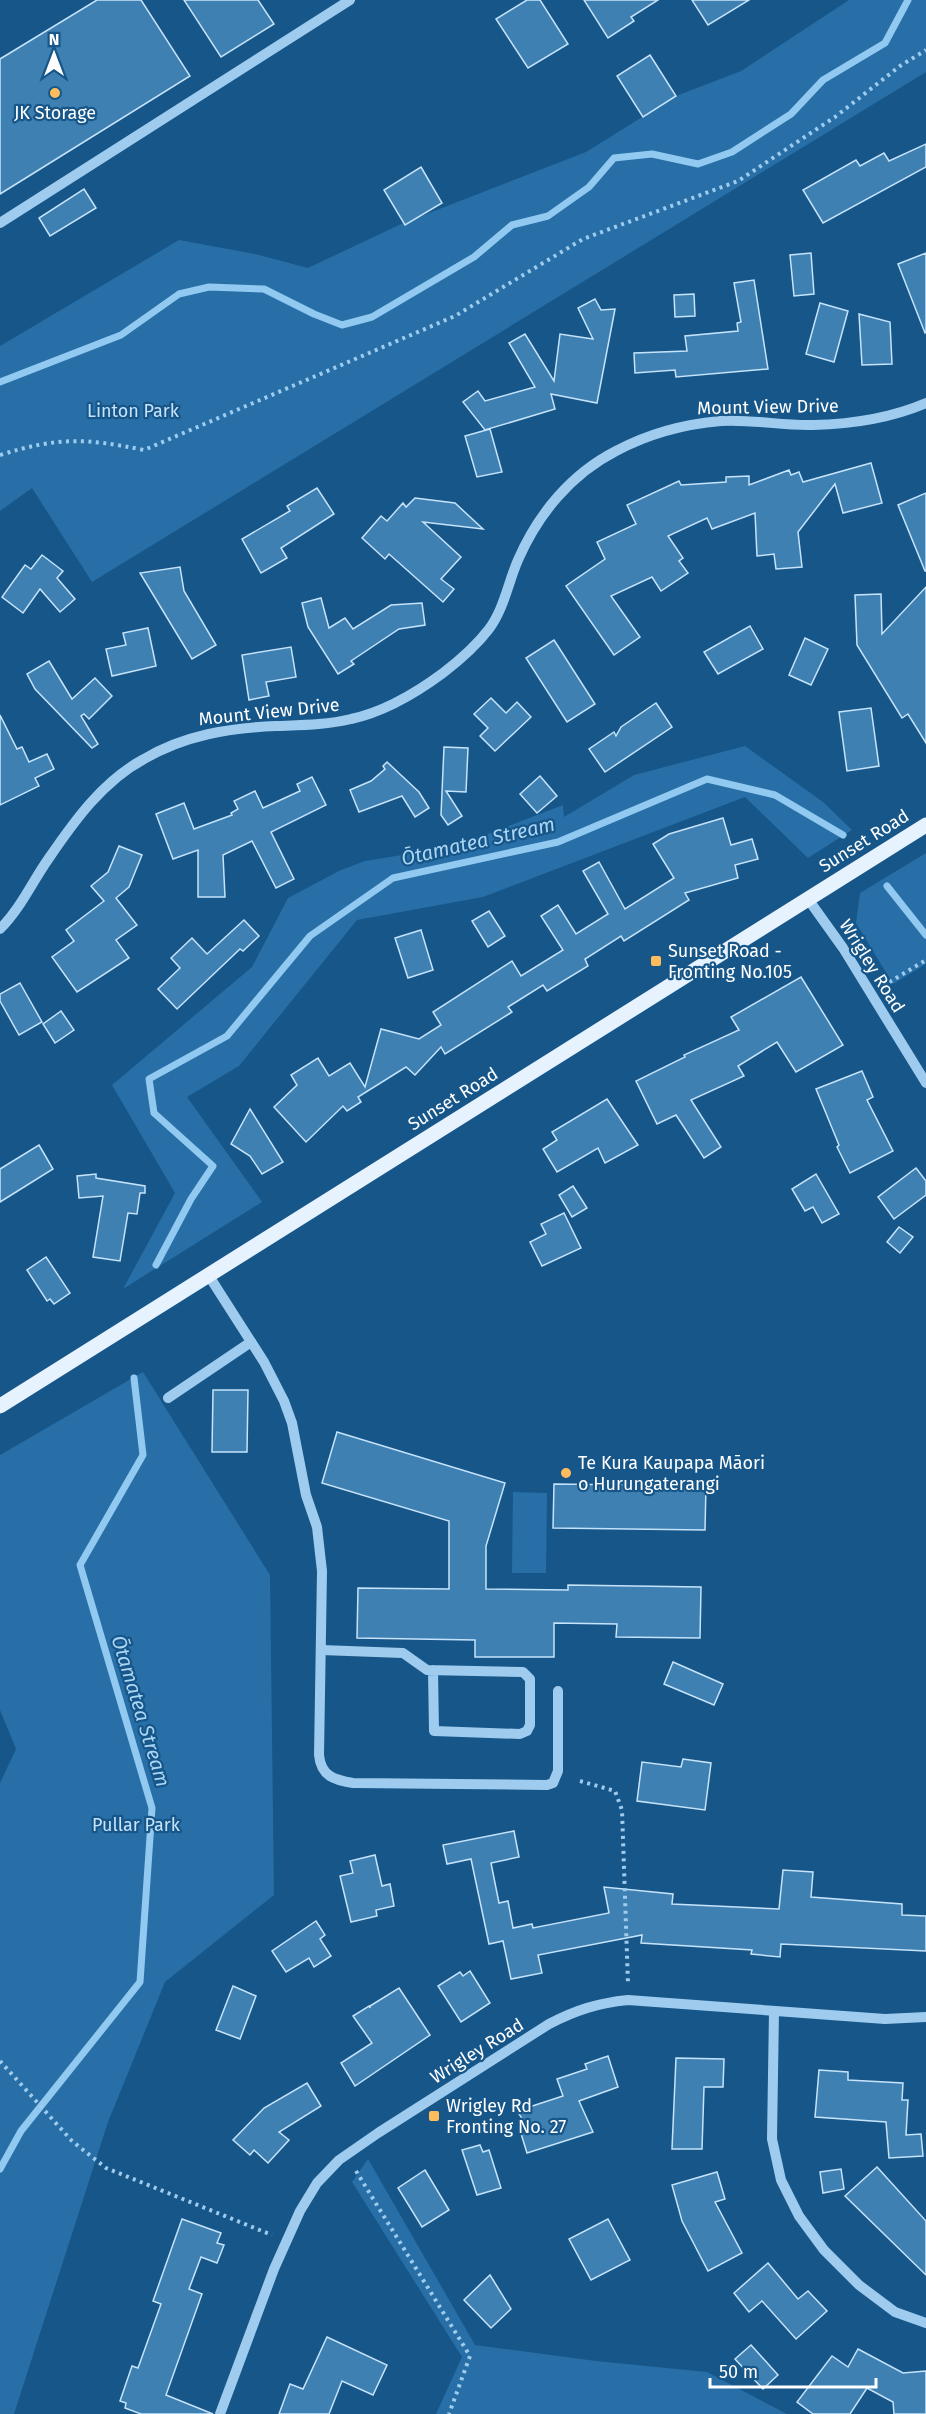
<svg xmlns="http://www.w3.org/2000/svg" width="926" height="2414" font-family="'Fira Sans',sans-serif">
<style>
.green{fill:#276fa6}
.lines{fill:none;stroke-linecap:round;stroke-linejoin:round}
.stream{stroke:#91c9f1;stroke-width:7}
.building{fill:#3f80b2;stroke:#c5e3fa;stroke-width:1.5}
.path{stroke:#9fccee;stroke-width:4;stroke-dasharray:3 4.5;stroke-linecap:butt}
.minor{stroke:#9fccee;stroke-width:10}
.major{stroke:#e6f3ff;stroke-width:15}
.poi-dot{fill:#ffbc5c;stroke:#175689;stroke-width:2}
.labels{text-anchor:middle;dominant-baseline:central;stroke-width:4.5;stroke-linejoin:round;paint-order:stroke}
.poi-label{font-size:18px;fill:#fff;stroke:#175689;text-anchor:start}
.street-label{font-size:18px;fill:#fff;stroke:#175689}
.park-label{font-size:18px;fill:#c5e3fa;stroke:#175689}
.water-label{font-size:20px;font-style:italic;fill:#aad6f5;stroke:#175689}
</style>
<rect width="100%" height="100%" fill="#175689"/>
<g class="green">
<path d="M849,0H926V72L92,582L32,488L0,511V346L179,240L255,254L308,268L401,224L586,152L676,96L741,71Z"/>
<path d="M745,746L823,802L852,830L808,858L745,797L483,897L357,920L239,1066L187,1097L262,1202L123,1289L175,1193L112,1085L252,967L288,898L341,870L365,861L457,846L563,805L564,817L634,775Z"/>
<path d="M926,853V964L893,984L856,923L860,893Z"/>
<path d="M143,1372L270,1575L274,1895L165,1982L108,2122L14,2414H0V1783L16,1749L0,1710V1455Z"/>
<path d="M513,1492L547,1493L546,1573H512Z"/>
<path d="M368,2159L475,2345L596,2361L707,2372L787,2414H436L462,2357L352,2182Z"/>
</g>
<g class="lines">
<g class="stream">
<path d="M0,382L121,335L179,294L209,287L264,289L314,314L342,325L372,317L474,257L512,225L548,216L589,187L614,158L652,154L698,164L732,152L791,114L823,80L885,43L908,0"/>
<path d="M887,886L926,935"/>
<path d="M156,1265L191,1199L213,1166L154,1113L149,1079L227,1036L310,936L393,878L558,842L707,779L775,795L843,835"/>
<path d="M0,2169L21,2131L140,1982L152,1808L80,1565L143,1455L134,1378"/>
</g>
</g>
<g class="building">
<path d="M97,0H141L190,76L0,194V59Z"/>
<path d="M184,0H258L274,24L221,57Z"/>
<path d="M527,0H540L568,44L528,68L496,19Z"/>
<path d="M584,0H658L631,17L634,21L608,38Z"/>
<path d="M692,0H749L708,25Z"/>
<path d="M650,55L676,96L643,117L617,76Z"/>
<path d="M926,144V167L823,223L803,190L856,160L860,166L884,153L889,161Z"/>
<path d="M421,167L442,203L405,225L384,190Z"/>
<path d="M84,189L96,208L50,236L39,218Z"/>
<path d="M811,253L814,294L794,296L790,255Z"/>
<path d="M926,253V332L925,333L898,264Z"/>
<path d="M754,280L768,369L676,377L675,370L635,373L634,353L687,351L685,336L738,331L737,323L741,322L734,283Z"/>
<path d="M694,294L695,316L675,317L674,295Z"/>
<path d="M595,299L601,310L615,309L597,403L551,394L555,409L485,430L463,402L478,391L485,401L535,387L509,343L525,334L554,381L560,334L593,339L578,308Z"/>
<path d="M820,303L848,311L834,362L806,354Z"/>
<path d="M859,314L890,322L892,364L862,365Z"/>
<path d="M490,429L502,472L477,477L465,436Z"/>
<path d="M871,463L882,503L843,513L835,484L798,532L802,567L776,569L774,554L757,556L755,513L712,529L707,518L668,536L683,558L679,561L688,573L661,591L652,577L611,596L640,637L614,655L566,586L605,559L597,542L636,524L627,505L679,481L681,485L726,482V477L749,476V485L789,470L791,475L799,472L803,482Z"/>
<path d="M317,488L334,514L281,548L287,558L261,573L242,539L290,511L287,506Z"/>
<path d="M926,493V571H925L898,505Z"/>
<path d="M415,498L455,503L483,529L423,522L461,557L441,579L454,589L443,602L389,554L385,559L362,538L381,516L387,521L403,503L406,507Z"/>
<path d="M42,555L63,571L57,578L75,599L60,612L40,589L23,613L2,597L25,565L31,569Z"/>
<path d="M180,567L184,591L216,645L192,659L140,573Z"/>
<path d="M926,587V743L908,714L902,718L857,645L855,595L881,594L882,634Z"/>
<path d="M321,598L329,628L345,618L353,629L391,605L422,603L425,625L399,629L351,661L354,664L338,674L308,627L302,603Z"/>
<path d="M750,626L763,649L718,674L704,652Z"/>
<path d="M148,628L156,666L112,676L106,649L126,645L123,633Z"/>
<path d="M805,638L828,649L811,685L789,675Z"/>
<path d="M554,640L595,704L567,722L526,658Z"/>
<path d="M291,647L296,677L266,682L269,696L249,700L242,655Z"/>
<path d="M49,661L72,699L95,678L112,696L89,719L84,714L81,716L98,744L92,748L35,689L27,674Z"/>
<path d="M491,698L506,713L517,702L531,717L495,751L480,736L488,728L474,714Z"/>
<path d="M656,703L672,727L605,772L589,749L614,732L616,736L621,727Z"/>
<path d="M871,708L879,766L847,771L839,712Z"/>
<path d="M0,715L17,749L22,747L29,762L47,754L54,769L35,778L39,786L0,805Z"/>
<path d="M444,747L468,748L466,792L446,791L462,816L448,825L441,815Z"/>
<path d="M387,762L419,792L429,808L415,817L402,796L359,812L350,790L371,781L385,769L383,766Z"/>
<path d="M540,776L557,796L537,813L520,794Z"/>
<path d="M312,777L326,805L271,832L294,879L276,888L252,841L223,855L225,897H198V850L173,859L156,814L184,803L194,829L232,815L231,813L238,809L234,801L255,791L263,808L300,791L297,784Z"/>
<path d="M723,818L731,845L752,839L758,859L735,865L738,878L685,893L689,900L624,941L621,936L585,959L588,966L547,991L543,985L508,1007L512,1012L445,1054L441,1047L415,1075L406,1067L358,1097L361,1102L347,1111L343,1106L306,1142L274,1107L297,1085L291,1075L318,1058L329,1076L350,1063L365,1087L381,1029L419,1039L441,1025L433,1012L512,961L521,976L563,950L541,916L558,905L576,934L608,914L583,871L599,862L625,909L674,878L653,844L669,834Z"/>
<path d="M119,846L142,855L129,887L116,898L137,925L116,940L129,958L77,992L52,957L74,941L66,930L104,901L91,886L108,872Z"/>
<path d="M489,911L505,936L488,947L472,921Z"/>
<path d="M244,920L259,936L243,951L240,949L177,1009L158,989L180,968L171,958L192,938L207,954Z"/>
<path d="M421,930L433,970L408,978L395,938Z"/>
<path d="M801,977L843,1045L796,1072L777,1042L738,1066L744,1076L691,1100L721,1147L704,1158L676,1115L657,1124L636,1081L685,1057L684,1055L739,1030L731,1017Z"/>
<path d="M20,983L42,1022L19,1035L0,1001V994Z"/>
<path d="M61,1011L74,1030L55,1043L43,1024Z"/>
<path d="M862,1071L873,1097L867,1100L893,1151L850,1173L837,1147L839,1145L816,1089Z"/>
<path d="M607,1099L638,1145L605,1163L598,1148L557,1172L543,1149L557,1140L552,1132Z"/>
<path d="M250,1109L283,1162L262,1174L250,1156L231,1144Z"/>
<path d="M39,1145L53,1169L0,1202V1169Z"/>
<path d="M916,1168L926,1181V1195L894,1219L878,1197Z"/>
<path d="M96,1174V1178L145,1186V1193H140L137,1214L128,1213L120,1261L93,1257L103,1196L79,1198L77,1176Z"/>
<path d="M816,1174L839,1214L822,1223L813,1207L805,1211L792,1189Z"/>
<path d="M573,1186L587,1208L572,1217L559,1195Z"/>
<path d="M564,1213L581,1248L542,1266L530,1242L546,1234L541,1224Z"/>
<path d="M899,1227L913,1237L900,1253L887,1242Z"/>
<path d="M46,1257L70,1293L54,1304L50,1299L47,1301L27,1270Z"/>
<path d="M213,1390H248L247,1452H212Z"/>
<path d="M337,1432L505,1483L486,1546V1589L568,1590V1585L701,1587L700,1638L616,1637L617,1624L554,1623V1657H475V1640L357,1638L358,1588L449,1589V1521L322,1483Z"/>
<path d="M554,1484L706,1486L705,1530L553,1528Z"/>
<path d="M673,1662L723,1684L714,1705L664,1684Z"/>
<path d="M683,1759L711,1763L705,1810L637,1801L642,1762L681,1767Z"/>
<path d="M514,1831L519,1857L491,1863L499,1903L508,1901L513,1928L532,1924L533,1928L609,1913L604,1887L673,1894L672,1904L779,1909L783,1870L813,1872L811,1897L902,1904V1915L926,1916V1951L781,1944L780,1957L751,1954L752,1950L641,1943L642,1935L538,1955L542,1973L511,1979L503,1941L489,1944L471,1859L447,1864L443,1845Z"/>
<path d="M375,1855L382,1886L390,1884L394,1906L376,1910L377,1916L351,1922L340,1876L353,1873L350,1861Z"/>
<path d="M316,1921L325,1935L320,1939L331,1956L314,1967L309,1958L286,1972L272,1951Z"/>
<path d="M470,1971L490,2003L461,2022L438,1986L460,1972L463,1976Z"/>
<path d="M233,1986L256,1996L240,2039L216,2030Z"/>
<path d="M399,1988L430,2035L355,2086L341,2063L372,2043L353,2016L369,2006L370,2008V2006Z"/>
<path d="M608,2056L618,2087L579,2101L593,2132L527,2153L519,2127L525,2123L517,2111L563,2096L557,2079L587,2069L585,2064Z"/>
<path d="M676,2058L724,2059L723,2087H704L702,2149H672Z"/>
<path d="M819,2070L848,2072V2080L903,2083L902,2100H908L906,2135L921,2134L923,2156L889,2158L886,2122L815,2117Z"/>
<path d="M307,2083L321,2106L279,2132L289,2140L268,2163L254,2150L250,2155L233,2140L264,2108Z"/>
<path d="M480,2145L483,2152L489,2150L501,2188L477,2195L462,2150Z"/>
<path d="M877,2167L926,2221V2275L845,2196Z"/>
<path d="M841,2169L844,2189L823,2193L820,2172Z"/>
<path d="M425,2170L449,2210L422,2227L398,2188Z"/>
<path d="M717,2172L725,2199L715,2202L742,2253L708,2271L682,2221L672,2185Z"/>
<path d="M182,2219L221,2233L217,2243L224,2245L217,2263L201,2257L189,2289L202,2294L166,2395L213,2414H141L125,2408L126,2403L120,2401L132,2366L138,2368L161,2304L153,2301Z"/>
<path d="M608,2219L630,2260L591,2280L569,2239Z"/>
<path d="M768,2263L798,2299L808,2291L827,2311L796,2339L762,2301L749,2312L734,2293Z"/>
<path d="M490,2275L511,2309L491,2328L464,2300Z"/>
<path d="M327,2337L387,2365L373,2395L342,2381L329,2414H279L290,2384L303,2389Z"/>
<path d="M751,2345L778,2375L763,2389L735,2359Z"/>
<path d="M858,2349L903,2373L926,2371V2414H894L893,2402L867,2388L850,2414H813L797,2402L832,2356L848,2367Z"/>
</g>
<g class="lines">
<g class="path">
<path d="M0,455C58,437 85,438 144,450L455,316L583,239L738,181L835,117L900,66L926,50"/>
<path d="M883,986L926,960"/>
<path d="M580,1781L615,1791L622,1810L628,1984"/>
<path d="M0,2061L72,2141L106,2168L272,2235"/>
<path d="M356,2171L470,2356L449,2414"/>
</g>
<g class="minor">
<path d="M0,223L350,0"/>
<path d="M808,899L843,948L926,1083"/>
<path d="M0,929C21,908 32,882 49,858C75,820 103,781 144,759C185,735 229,728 276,726C302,725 326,725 351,719C384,712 416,693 443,673C460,660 476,646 489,629C504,609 508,583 518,560C538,514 571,474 616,451C648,434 685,424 721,421C752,419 783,426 813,425C852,424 891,418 926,403"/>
<path d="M209,1276L264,1362L284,1401L292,1423L306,1495L317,1527L322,1571L319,1755C321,1776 334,1780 353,1783L547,1785L553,1783L558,1771V1691"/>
<path d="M168,1398L251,1342"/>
<path d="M321,1650L403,1653L427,1670L523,1672L530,1679V1725L527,1731L520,1734L434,1731L433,1670"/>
<path d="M774,2011L772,2139L781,2180L799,2216L824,2250L859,2285L895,2312L926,2323"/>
<path d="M220,2414L274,2269L300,2211L317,2183L339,2160L378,2133L549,2024C576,2010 598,2003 628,2000L885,2019L926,2017"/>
</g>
<path class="major" d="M0,1406L926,825"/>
</g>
<g class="poi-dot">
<circle cx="55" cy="93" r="6"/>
<rect x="650" y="955" width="12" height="12" rx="3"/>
<circle cx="566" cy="1473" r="6"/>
<rect x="428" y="2110" width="12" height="12" rx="3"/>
</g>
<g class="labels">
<g class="poi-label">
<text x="55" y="113" text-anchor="middle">JK Storage</text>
<text x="668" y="951">Sunset Road -<tspan x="668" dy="21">Fronting No.105</tspan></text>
<text x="578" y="1463">Te Kura Kaupapa Māori<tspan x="578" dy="21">o Hurungaterangi</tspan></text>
<text x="446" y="2106">Wrigley Rd<tspan x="446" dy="21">Fronting No. 27</tspan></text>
</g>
<g class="street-label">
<text transform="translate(768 407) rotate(-1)">Mount View Drive</text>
<text transform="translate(269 712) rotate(-6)">Mount View Drive</text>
<text transform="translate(864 841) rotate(-32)">Sunset Road</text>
<text transform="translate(872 966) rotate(58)">Wrigley Road</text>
<text transform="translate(453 1099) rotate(-32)">Sunset Road</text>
<text transform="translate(477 2051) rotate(-32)">Wrigley Road</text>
</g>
<g class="park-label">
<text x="133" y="411">Linton Park</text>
<text x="136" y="1825">Pullar Park</text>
</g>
<g class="water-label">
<text transform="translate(478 841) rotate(-13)">Ōtamatea Stream</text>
<text transform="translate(141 1711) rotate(73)">Ōtamatea Stream</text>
</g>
</g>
<g transform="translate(54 54)" stroke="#175689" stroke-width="4.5" paint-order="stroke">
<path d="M0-4.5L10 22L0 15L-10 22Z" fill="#ffffff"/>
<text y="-9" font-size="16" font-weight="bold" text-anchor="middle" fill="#ffffff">N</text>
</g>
<path d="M710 2378v9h166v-9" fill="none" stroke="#ffffff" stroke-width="3"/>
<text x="719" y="2378" font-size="18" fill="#ffffff" stroke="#175689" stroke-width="4.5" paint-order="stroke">50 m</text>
</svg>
